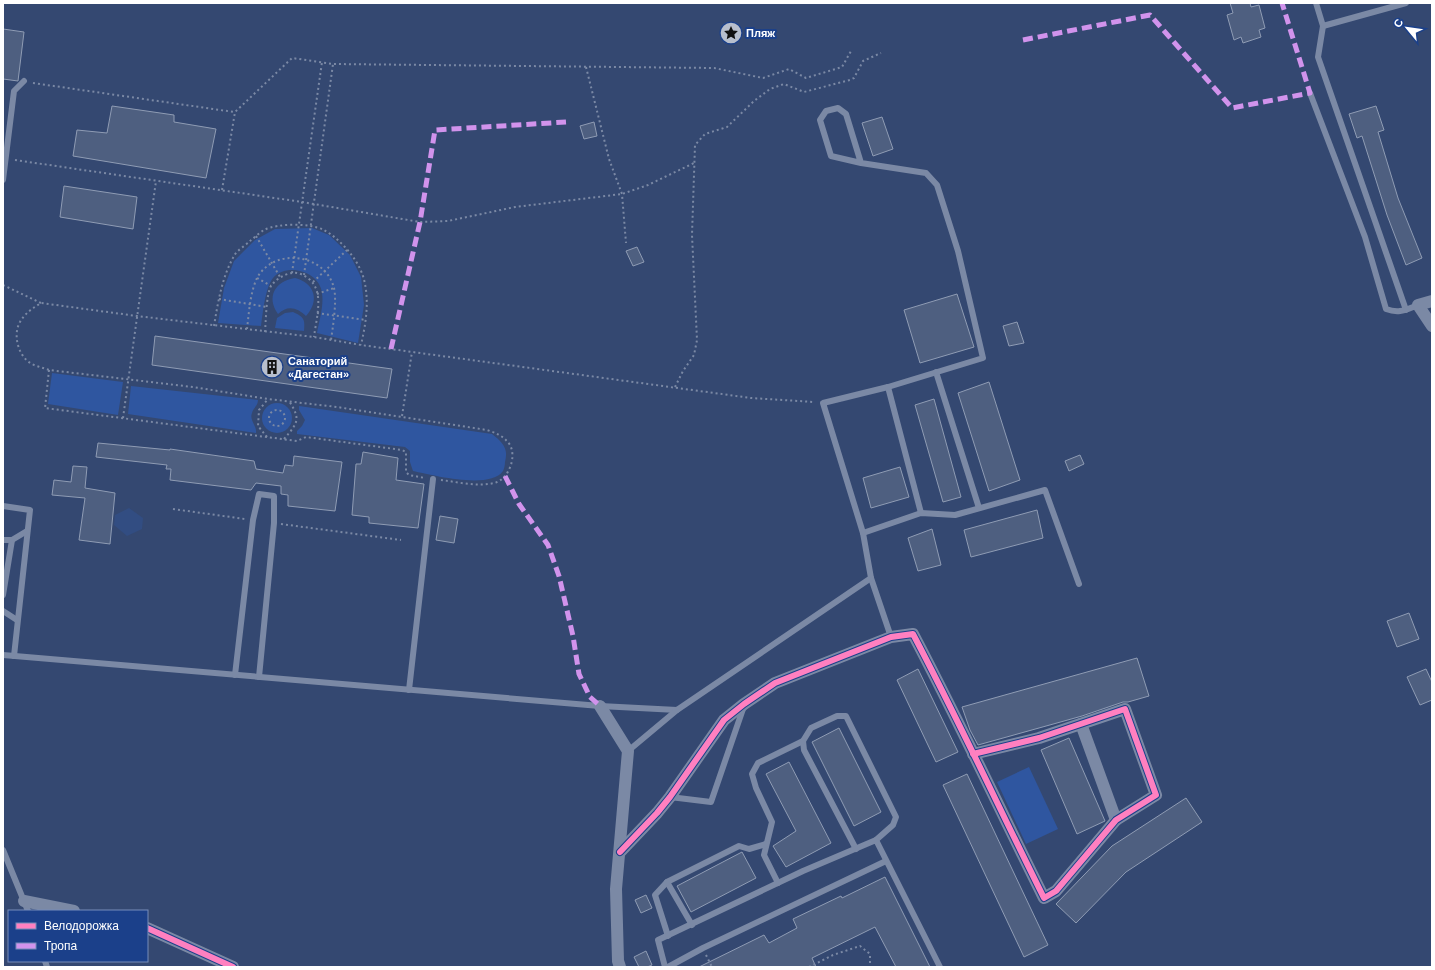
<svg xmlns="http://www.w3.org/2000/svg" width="1435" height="970" font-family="Helvetica,sans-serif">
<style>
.green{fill:#2f56a0}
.water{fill:#324d82}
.building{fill:#4e5f80;stroke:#8f9cb4}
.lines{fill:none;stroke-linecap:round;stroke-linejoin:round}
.path{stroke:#7b89a5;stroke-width:2;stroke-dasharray:2 3;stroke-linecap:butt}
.lane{stroke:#7b89a5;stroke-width:6}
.street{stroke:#7b89a5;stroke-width:12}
.quiet{stroke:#d193ec;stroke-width:5;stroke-dasharray:10 5;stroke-linecap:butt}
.cycleway-casing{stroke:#1b408a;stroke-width:8}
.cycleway{stroke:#ff80c0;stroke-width:6}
.labels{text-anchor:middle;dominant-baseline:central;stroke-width:4;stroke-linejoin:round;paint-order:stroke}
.poi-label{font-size:11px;font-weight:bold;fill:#fff;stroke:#1b408a;text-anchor:start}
</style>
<rect width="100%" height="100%" fill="#344871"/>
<g class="green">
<path d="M312,228L329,235L350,255L361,277L364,305L358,343L317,333C319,321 324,306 322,293C320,272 287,262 273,278C265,288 263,313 261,326L218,323L224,288L234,261L255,240L275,229Z"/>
<path d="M295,278C315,283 320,301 306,316C297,307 287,305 278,314C266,297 275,281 295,278Z"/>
<path d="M293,312C304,317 305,319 304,331L275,328L277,318L285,313Z"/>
<path d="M52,373L123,382L118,415L48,404Z"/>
<path d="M131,386L258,400C258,406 253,408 252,413C249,420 257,426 256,433L128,414Z"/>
<circle cx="277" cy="418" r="15"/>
<path d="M299,406L492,434C502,442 509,448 505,462C505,465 504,469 503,471C490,490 432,475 413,471L410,462V451L405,447L297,434V431L302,426L305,420L299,410Z"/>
<path d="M1029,767L1058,829L1026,844L997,782Z"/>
</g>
<path class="water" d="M129,508L143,518L142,529L127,536L114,525L115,515Z"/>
<g class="building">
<path d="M1230,3H1250L1251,7L1259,5L1265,28L1259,30L1261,37L1243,43L1241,37L1234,40L1227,15L1233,13Z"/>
<path d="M3,29L24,32L18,81L3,79Z"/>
<path d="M112,106L174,115V122L216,129L206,178L73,156L77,130L107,133Z"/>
<path d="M1376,106L1384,130L1378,132L1398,198L1422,258L1406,265L1387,215L1362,136L1357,138L1349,114Z"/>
<path d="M882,117L893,149L873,156L862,123Z"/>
<path d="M594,122L597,136L584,139L580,126Z"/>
<path d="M64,186L137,197L133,229L60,217Z"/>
<path d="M637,247L644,262L633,266L626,251Z"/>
<path d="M957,294L974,347L920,363L904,310Z"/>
<path d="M1017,322L1024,343L1009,346L1003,326Z"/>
<path d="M155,336L392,369L387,398L152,365Z"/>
<path d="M989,382L1020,480L989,491L958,393Z"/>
<path d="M934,399L961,497L943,502L915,405Z"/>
<path d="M98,443L170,450V449L254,461L256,469L283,473L285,465L293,466L294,456L342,462L335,511L288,506V495L281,494V486L256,483L251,490L170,480L171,469H166L167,465L96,457Z"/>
<path d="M363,452L398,458L396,480L424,484L418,528L369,523V517L352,515L356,464H361Z"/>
<path d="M1080,455L1084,464L1069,471L1065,461Z"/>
<path d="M73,466L87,467L85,488L115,493L110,544L79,540L85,498L52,495L54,480L71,482Z"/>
<path d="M900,467L909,497L871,508L863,478Z"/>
<path d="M1037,510L1043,538L971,557L964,530Z"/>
<path d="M440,516L458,519L454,543L436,540Z"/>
<path d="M932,529L941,565L918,571L908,538Z"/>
<path d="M1409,613L1419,639L1397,647L1387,621Z"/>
<path d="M1137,658L1149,696L1128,702H1123L1082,716L978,745L970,730L962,707Z"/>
<path d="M918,669L958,752L936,762L897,680Z"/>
<path d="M1426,669L1432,682V700L1420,705L1407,677Z"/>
<path d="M839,728L881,812L854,826L812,742Z"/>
<path d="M1069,738L1105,821L1077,834L1041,750Z"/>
<path d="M789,762L831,843L786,867L773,846L796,831L766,774Z"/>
<path d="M967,774L1048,945L1024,957L943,785Z"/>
<path d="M1186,798L1202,822L1126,872L1076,923L1056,904L1112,846Z"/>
<path d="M742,852L756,878L691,912L677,886Z"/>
<path d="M885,877L930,967H896L875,927L812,958L816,967H699L764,935L769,943L797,928L793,919L841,896L842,898Z"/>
<path d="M646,895L652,908L641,913L635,900Z"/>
<path d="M646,951L652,965L647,967H639L634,957Z"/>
</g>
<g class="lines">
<g class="path">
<path d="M586,67L609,159L622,194L626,243"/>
<path d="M33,83L234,112"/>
<path d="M15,160L302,202L420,222L448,221L515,207L622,194L648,185L694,163"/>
<path d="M222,190L235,112L292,58L333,64L714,68L763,78L789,69L806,78L842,67L851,51"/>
<path d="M256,236L280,277"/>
<path d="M292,273L322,62"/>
<path d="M304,275L333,64"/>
<path d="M257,278L271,286"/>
<path d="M313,282L347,250"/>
<path d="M3,285L41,303"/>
<path d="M317,294L334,288"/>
<path d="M219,299L267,307"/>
<path d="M317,313L366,320"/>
<path d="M214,326C218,302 222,277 234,256C237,250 245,246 250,241C254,238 259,233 264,230C278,223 310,223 324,230C340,239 357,258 363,276C370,299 366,323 361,345"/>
<path d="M247,329C249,313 250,293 257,278C274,247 325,253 334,288C337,301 333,326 331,340"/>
<path d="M265,332C266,321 266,295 271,286C275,280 284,274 292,273C298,272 304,275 309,279C325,292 316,319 314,337"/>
<path d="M49,370L45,408L297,441L306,437L402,450L406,452V472L409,475L425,478"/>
<path d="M675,387L683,371L694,355L697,340L692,235L695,145L705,134L727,127L754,101L770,89L784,84L804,92L850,80L854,78L863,61L881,53"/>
<circle cx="277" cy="418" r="8"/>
<path d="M402,416L412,352"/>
<path d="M123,418L156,181"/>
<path d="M267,437L258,426L259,410L268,399"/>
<path d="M284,439C298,423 301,419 289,401"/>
<path d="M441,480C458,482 477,487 494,483C508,480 517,458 510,445C504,436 496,433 487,430L337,407L268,399L193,387L49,370C44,368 39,367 34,365C19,359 12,336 20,322C25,313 33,308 41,303L137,316L314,337L361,345L751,398L814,402"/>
<path d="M173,509L245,519"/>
<path d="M281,524L401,540"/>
<path d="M706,955L712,967"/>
<path d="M809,967L833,955L860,946L870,954V967"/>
</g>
<g class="lane">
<path d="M1316,3L1323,26L1318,57L1406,310"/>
<path d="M1323,26L1406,3"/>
<path d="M1310,93L1365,237L1386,309C1399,314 1405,310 1418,305"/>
<path d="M3,180L14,91L24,81"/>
<path d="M936,372L979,508"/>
<path d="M888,387L921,513"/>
<path d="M3,506L30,510L14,656"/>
<path d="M863,533L921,513L955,515L1045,490L1079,584"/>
<path d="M3,540H12"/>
<path d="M871,578L891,637"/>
<path d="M3,595L12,540L27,531"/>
<path d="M3,611L17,620"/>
<path d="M3,655L600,706L677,710L871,578L863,533L823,403L888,387L983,358L958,251L937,185L926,173L861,163L846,114L838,108L826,111L820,120L831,156L861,163"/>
<path d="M235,675L253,520L259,494L274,496V523L259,677"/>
<path d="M409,690L433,479"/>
<path d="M628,751L677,710"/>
<path d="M670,797L711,802L744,706"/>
<path d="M856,849L804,750L803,741L811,728L837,716H846L896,817L893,825L876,840"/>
<path d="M3,850L28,911"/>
<path d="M667,882L692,925"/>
<path d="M778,883L764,855L772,822L756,788L752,774L758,763L803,741"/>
<path d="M668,936L655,895L667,882L739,846L749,849L766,844"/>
<path d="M45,961L47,967"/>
<path d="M665,967L658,940L803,871L876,840L940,967"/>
<path d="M668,967L703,948L886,861"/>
</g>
<g class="street">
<path d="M1432,301L1418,305L1432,326"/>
<path d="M600,706L628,751L616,889L618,961L620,967"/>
<path d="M1081,724L1116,820"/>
<path d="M620,852L657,813L670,797L724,720L744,704L775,683L891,637L913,634C959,721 1000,810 1044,898L1056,891L1116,820L1156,795L1125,709L1039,738L973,754"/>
<path d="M24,901L74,911"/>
<path d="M147,928L233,967"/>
</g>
<g class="quiet">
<path d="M1023,40L1150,15L1232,108L1310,93L1282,3"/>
<path d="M391,349L420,222L435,130L566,122"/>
<path d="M505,476L519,504L548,545L559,576L573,636L579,674L590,697L600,706"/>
</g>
<g class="cycleway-casing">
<g id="cycleway">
<path d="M620,852L657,813L670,797L724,720L744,704L775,683L891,637L913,634C959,721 1000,810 1044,898L1056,891L1116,820L1156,795L1125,709L1039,738L973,754"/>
<path d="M147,928L233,967"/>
</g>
</g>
<use href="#cycleway" class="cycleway"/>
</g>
<defs>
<g id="sight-disc" transform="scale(1.15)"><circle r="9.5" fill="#b8bfcd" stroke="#1b408a"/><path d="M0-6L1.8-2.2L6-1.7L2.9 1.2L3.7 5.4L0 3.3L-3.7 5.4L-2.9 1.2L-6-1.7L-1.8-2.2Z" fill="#111"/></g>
<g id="building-disc" transform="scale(1.15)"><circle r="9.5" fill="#b8bfcd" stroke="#1b408a"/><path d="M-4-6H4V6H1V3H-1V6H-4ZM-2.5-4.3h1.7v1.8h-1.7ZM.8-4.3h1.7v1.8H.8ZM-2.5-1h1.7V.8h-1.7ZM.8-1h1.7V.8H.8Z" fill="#111"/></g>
</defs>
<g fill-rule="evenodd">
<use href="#sight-disc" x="731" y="33"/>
<use href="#building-disc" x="272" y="367"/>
</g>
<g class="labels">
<g class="poi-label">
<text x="746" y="33">Пляж</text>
<text x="288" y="361">Санаторий<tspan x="288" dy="13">«Дагестан»</tspan></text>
</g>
</g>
<rect width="1435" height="970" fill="none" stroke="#ffffff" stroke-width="8"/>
<rect x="8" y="910" width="140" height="52" fill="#1b408a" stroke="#768cb9"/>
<rect x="16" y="923" width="20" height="6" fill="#ff80c0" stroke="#768cb9"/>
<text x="44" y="930" font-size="12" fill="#ffffff">Велодорожка</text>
<rect x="16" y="943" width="20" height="6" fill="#d193ec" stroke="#768cb9"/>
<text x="44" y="950" font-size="12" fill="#ffffff">Тропа</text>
<g transform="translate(1407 28) rotate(299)" stroke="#1b408a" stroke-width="3" paint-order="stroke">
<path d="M0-3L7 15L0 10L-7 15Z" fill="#ffffff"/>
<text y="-6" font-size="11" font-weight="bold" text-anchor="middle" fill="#ffffff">С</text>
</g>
</svg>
